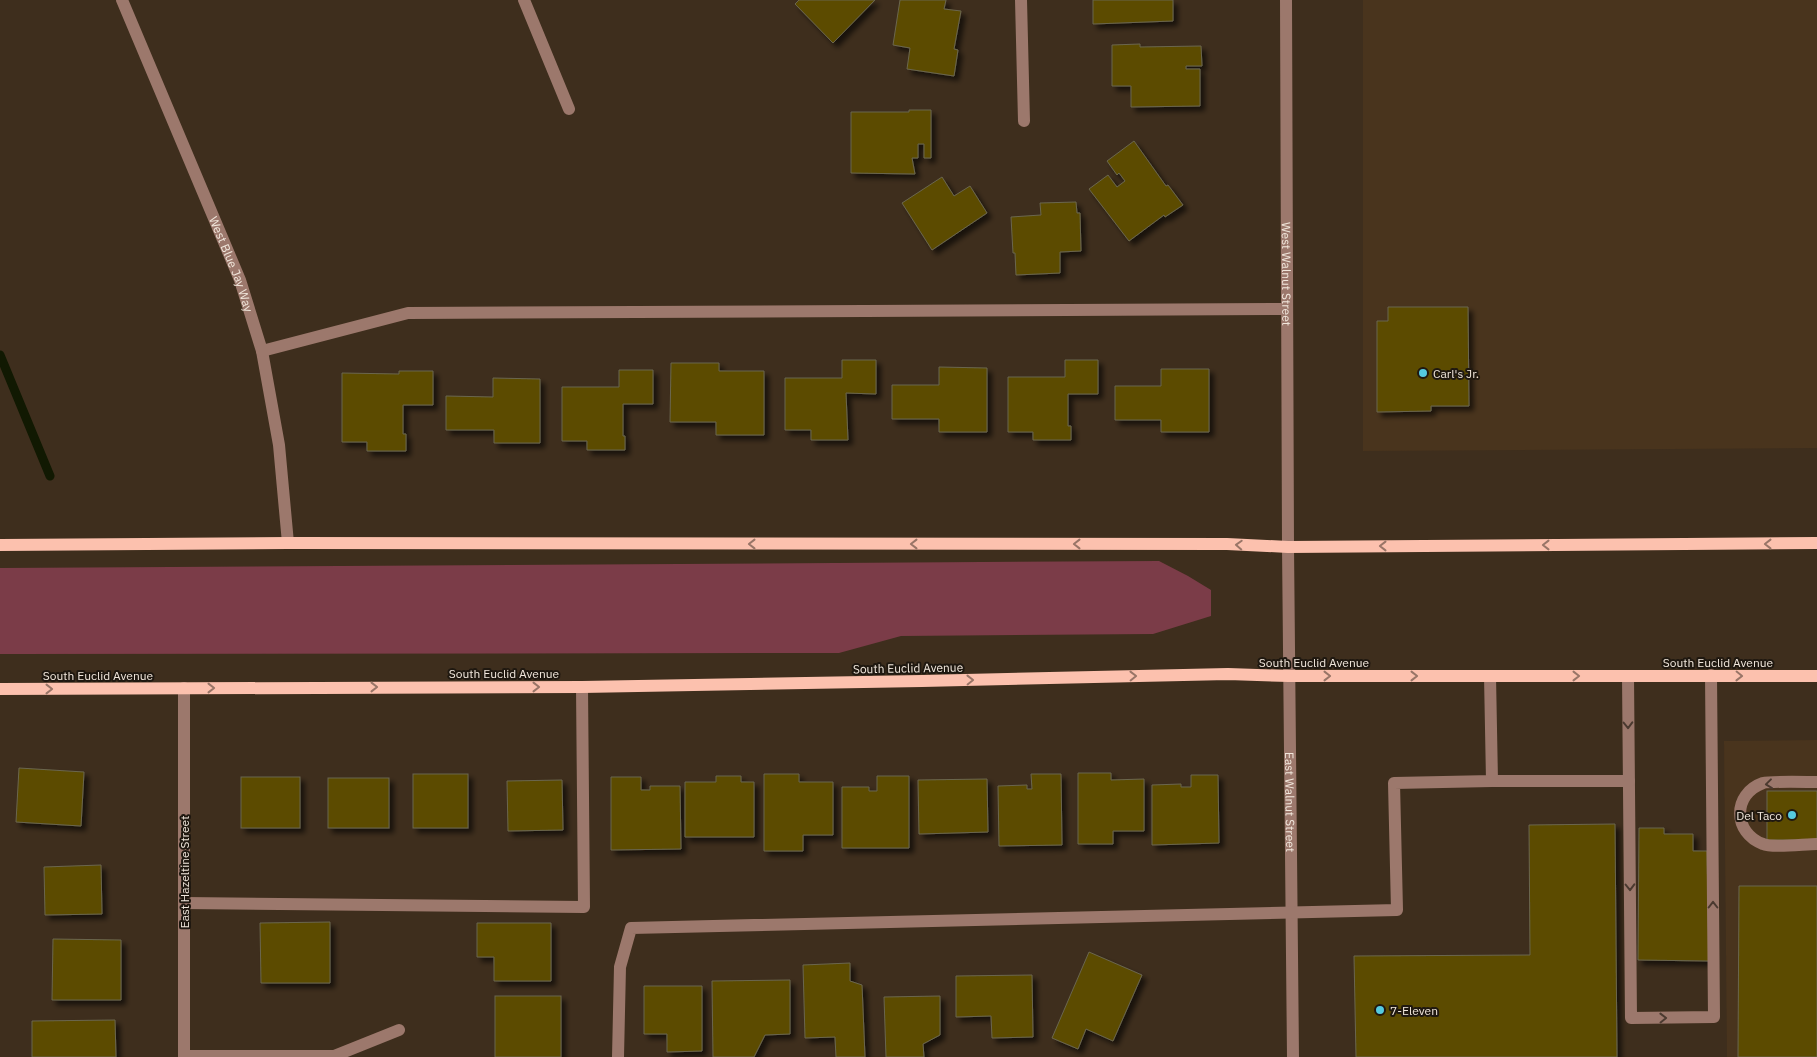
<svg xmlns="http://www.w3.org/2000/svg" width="1817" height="1057" font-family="'IBM Plex Sans',sans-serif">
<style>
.built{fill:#49341d}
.green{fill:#7b3c48}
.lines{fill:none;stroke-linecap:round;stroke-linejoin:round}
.stream{stroke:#111902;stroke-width:9}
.building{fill:#5b4c00;stroke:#6b664e;filter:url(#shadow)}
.minor{stroke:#9c786c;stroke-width:12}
.major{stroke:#fcc1ae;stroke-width:12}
.oneway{stroke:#997567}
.oneway2{stroke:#4b3a30}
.poi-dot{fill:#55cae0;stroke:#1f1810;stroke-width:2}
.labels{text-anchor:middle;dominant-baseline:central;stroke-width:4;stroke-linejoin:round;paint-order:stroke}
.street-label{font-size:12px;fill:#f1e7dc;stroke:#1f1810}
.poi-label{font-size:12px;fill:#f1e7dc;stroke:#1f1810;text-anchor:start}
</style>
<defs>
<filter id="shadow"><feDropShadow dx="4.5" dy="4.5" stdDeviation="2.5" flood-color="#0009"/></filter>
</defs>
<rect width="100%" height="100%" fill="#3e2e1d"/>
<g class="built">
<path d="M1363,0H1817V448L1363,451Z"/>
<path d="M1817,740V1057H1727L1724,741Z"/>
</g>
<path class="green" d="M1159,561L1188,576L1211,590V616L1153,634L901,636L839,653L0,654V568Z"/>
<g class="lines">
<path class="stream" d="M0,355L50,476"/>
</g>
<g class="building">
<path d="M799,0H875L833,43L795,4Z"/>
<path d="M900,0H946L944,9L961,11L954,49L958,50L954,76L907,69L910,48L893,45Z"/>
<path d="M1093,0H1173V21L1093,24Z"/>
<path d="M1140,44V47L1201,46L1202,66H1186V69H1200V106L1131,107V86H1112V45Z"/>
<path d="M909,110H931V158H924V144H918V158H912L915,174L851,173V112H909Z"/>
<path d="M1134,141L1166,186L1168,185L1183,205L1165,217L1164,215L1129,241L1089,189L1108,175L1117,187L1125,181L1119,173L1117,175L1107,161Z"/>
<path d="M942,177L954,196L970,186L987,213L932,250L902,203Z"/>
<path d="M1076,202L1077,213H1080L1081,251L1060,252V273L1016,275L1015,253H1013L1011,217L1041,215L1040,203Z"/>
<path d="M1388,307H1468L1469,406H1431V411L1377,412V321H1388Z"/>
<path d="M842,360H876V394L846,393L848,440H811V430H785V378H842Z"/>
<path d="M1065,360H1098V394H1068V426H1071V440H1033V432H1008V377H1065Z"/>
<path d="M671,363H719V371H764V435H716V422H670Z"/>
<path d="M939,367L987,368V432H939V419H892V385H939Z"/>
<path d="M1161,369H1209V432H1161V420H1115V386H1161Z"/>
<path d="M619,370H653V404H623V436H625V450H587V441H562V387H619Z"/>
<path d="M399,371H433V405H403V434H406V451H367V442H342V373L399,374Z"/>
<path d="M493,378L540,379V443H494V430H446V396L493,397Z"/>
<path d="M19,768L84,772L81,826L16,822Z"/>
<path d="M1078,773H1111V780L1144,779V831H1113V844H1078Z"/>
<rect x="413" y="774" width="55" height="54"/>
<path d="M764,774H799V782H833V835H803V851H764Z"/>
<path d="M1031,774H1061L1062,845L999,846L998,786L1027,785V789H1032Z"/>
<path d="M1191,775H1218L1219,843L1152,845V785L1181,784V787H1191Z"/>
<path d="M716,776H741V782H754V837H685V782H716Z"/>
<path d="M877,776H909V848H842V787H869V791H877Z"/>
<rect x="241" y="777" width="59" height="51"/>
<path d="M611,777H641V790H650V786H680L681,849L611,850Z"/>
<rect x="328" y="778" width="61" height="50"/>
<path d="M987,779L988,832L919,834L918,780Z"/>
<path d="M562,780L563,830L508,831L507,781Z"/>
<rect x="1767" y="791" width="50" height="49"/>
<path d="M1615,824L1617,1057H1356L1354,956L1530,955L1529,825Z"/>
<path d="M1639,828H1664V834H1693V851H1707L1709,961L1638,960Z"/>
<path d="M101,865L102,914L45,915L44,867Z"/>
<path d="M1739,886H1817V1057H1738Z"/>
<path d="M330,922V983H261L260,923Z"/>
<path d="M477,923H551V981H494V957H477Z"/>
<path d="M53,939L121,940V1000H52Z"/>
<path d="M1089,952L1142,975L1113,1041L1086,1029L1078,1049L1052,1038Z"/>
<path d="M850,963V981L862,985L865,1057H836L835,1037L805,1038L803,965Z"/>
<path d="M1032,975L1033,1037L992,1038L991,1016L956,1017V976Z"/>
<path d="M790,980V1034L765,1035L754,1057H713L712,981Z"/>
<path d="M644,986H702V1051L667,1052V1034H644Z"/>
<rect x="495" y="996" width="66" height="61"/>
<path d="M940,996V1035L923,1044L924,1057H886L884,997Z"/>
<path d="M115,1020L116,1057H32V1021Z"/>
</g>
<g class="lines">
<g class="minor">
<path id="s1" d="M122,0L240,280L262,351L279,445L288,543"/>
<path d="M524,0L569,109"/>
<path d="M1021,0L1024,121"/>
<path id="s2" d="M1286,0L1288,547L1293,1057"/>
<path d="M262,351L408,313L1287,309"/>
<path d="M1628,676L1631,1018L1714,1017L1711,675"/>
<path d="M1492,781H1629"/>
<path d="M1817,782C1806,782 1771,781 1763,783C1732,794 1733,833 1763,844C1772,848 1805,844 1817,844"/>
<path d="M184,903L584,907L582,687"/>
<path d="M184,1056H334L399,1030"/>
<path d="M184,1057V688"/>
<path d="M618,1057L620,967L631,928L1397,910L1394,783L1492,781L1490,676"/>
</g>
<g class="major">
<path d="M0,545L288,543L1227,544L1288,547L1817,543"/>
<path d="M0,689L582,687L922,681L1228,674L1289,676H1817"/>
</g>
</g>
<defs><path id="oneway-chevron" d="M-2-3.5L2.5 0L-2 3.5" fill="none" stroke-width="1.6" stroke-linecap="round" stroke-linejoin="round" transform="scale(1.25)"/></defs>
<g class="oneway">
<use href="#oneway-chevron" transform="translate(752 544) rotate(-180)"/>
<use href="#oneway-chevron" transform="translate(914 544) rotate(-180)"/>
<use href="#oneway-chevron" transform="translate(1077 544) rotate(-180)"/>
<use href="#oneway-chevron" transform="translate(1768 544) rotate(180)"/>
<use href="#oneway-chevron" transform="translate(1239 545) rotate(-177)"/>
<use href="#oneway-chevron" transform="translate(1546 545) rotate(180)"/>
<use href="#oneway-chevron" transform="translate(1383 546) rotate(180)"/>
<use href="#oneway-chevron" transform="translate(1133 676) rotate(-1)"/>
<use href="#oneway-chevron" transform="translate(1327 676)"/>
<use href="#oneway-chevron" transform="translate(1414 676)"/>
<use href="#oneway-chevron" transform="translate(1576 676)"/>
<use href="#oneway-chevron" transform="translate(1739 676) rotate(1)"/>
<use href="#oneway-chevron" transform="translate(970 680) rotate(-1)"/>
<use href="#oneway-chevron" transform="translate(374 687)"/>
<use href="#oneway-chevron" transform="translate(536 687)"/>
<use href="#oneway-chevron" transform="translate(211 688)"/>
<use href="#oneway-chevron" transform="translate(49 689)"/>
</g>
<g class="oneway2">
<use href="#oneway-chevron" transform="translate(1628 725) rotate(89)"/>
<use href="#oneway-chevron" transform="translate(1769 784) rotate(173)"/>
<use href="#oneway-chevron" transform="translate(1630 887) rotate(89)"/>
<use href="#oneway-chevron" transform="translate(1713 905) rotate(-90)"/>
<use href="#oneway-chevron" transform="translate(1663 1018) rotate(-1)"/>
</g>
<g class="poi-dot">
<circle cx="1423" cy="373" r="5"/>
<circle cx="1792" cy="815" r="5"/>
<circle cx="1380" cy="1010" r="5"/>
</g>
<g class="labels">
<g class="street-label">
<text stroke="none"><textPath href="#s1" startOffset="286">West Blue Jay Way</textPath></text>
<text stroke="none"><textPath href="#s2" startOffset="274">West Walnut Street</textPath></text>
<text x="1314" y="662">South Euclid Avenue</text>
<text x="1718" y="662">South Euclid Avenue</text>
<text transform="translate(908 668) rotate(-1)">South Euclid Avenue</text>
<text x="504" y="673">South Euclid Avenue</text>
<text x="98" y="675">South Euclid Avenue</text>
<text stroke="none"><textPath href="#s2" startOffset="802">East Walnut Street</textPath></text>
<text transform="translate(184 872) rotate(-90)">East Hazeltine Street</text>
</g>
<g class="poi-label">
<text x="1433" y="373">Carl's Jr.</text>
<text x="1782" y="815" text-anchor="end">Del Taco</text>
<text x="1390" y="1010">7-Eleven</text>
</g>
</g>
</svg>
